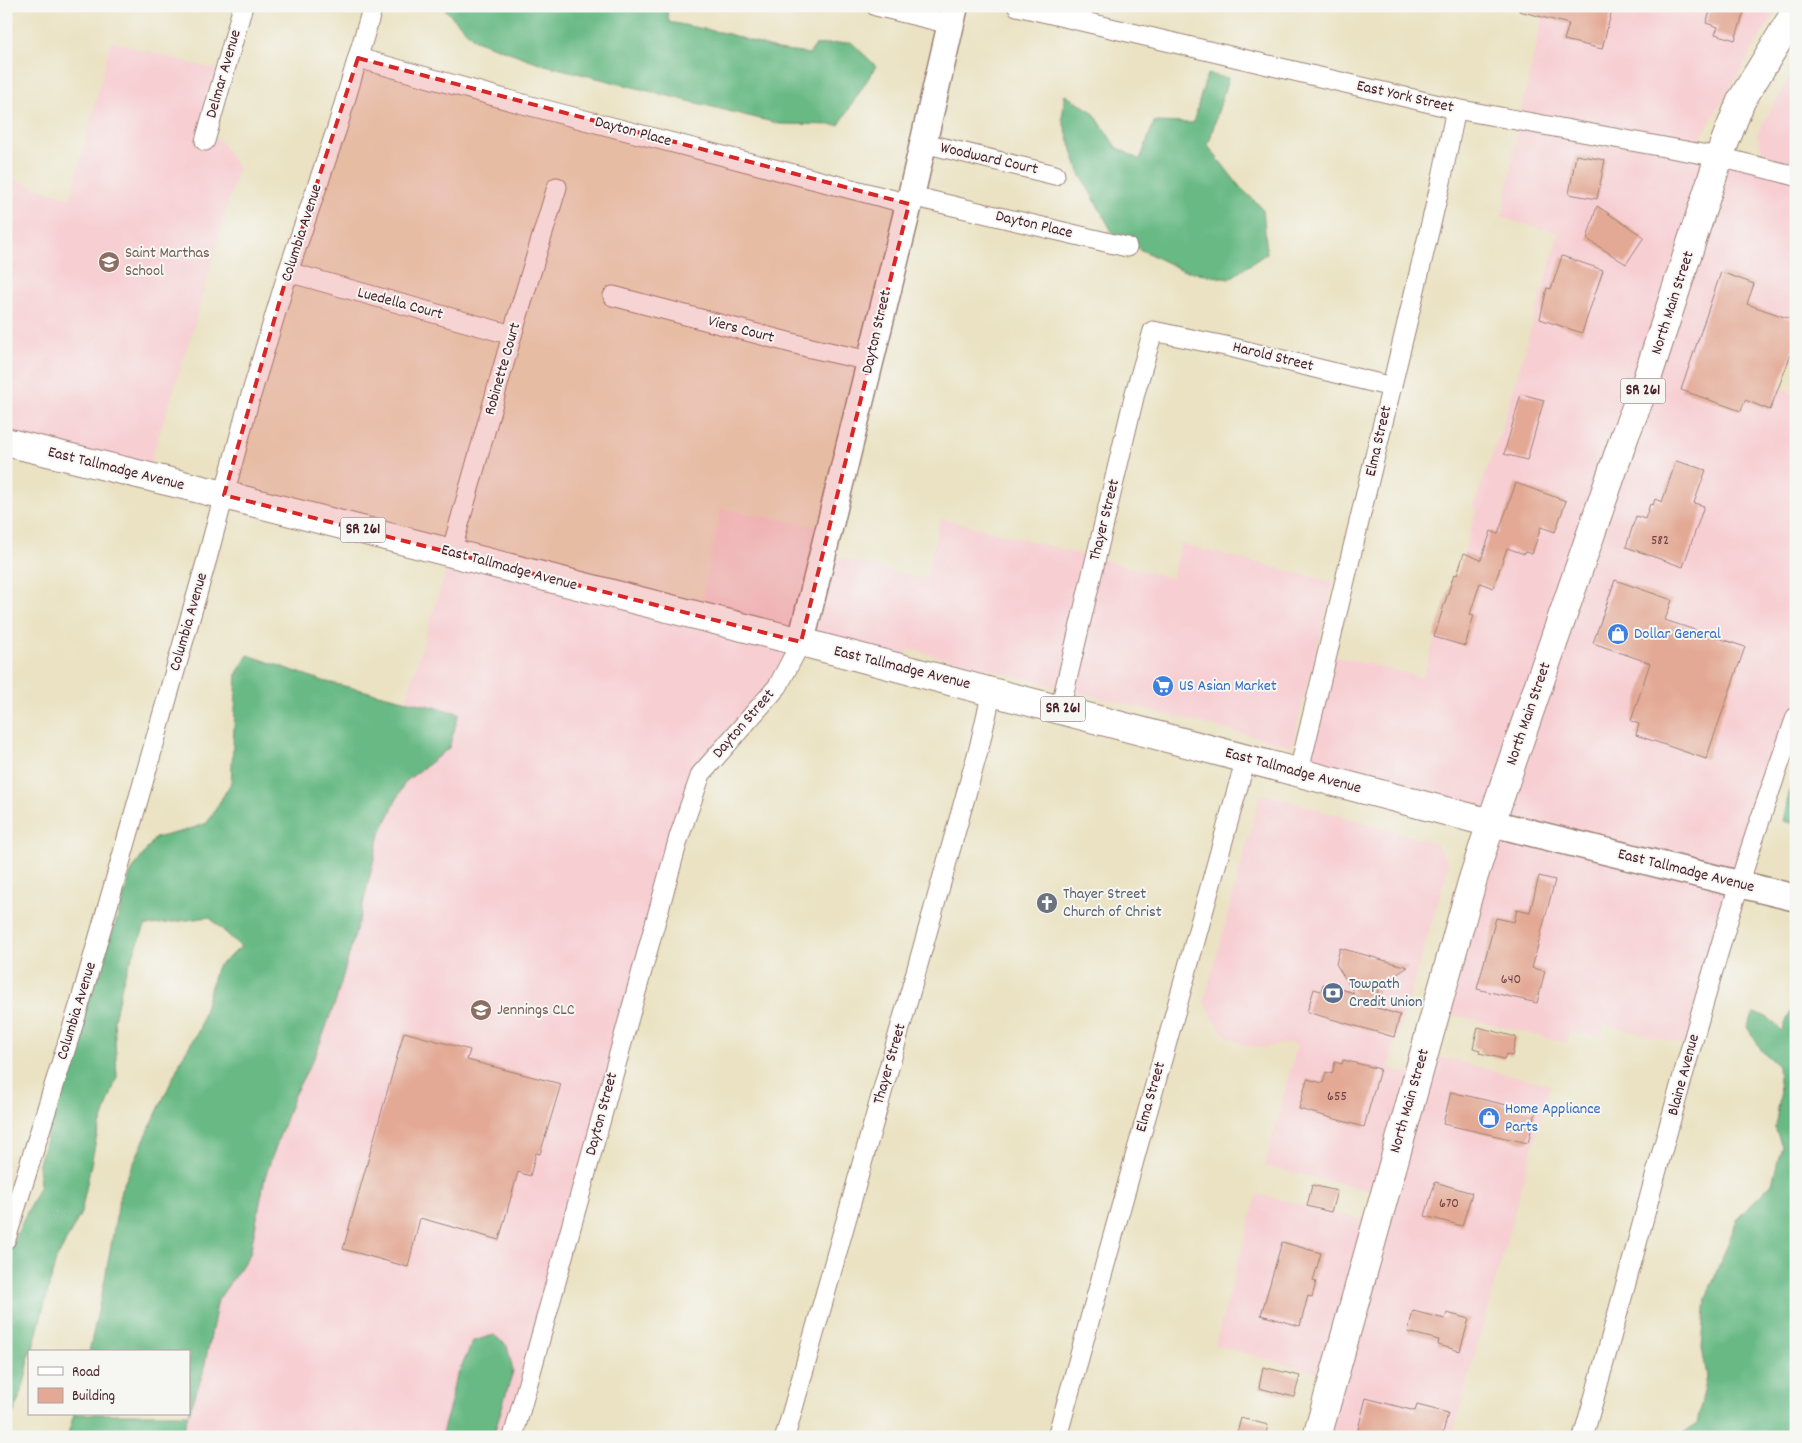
<svg xmlns="http://www.w3.org/2000/svg" width="1802" height="1443" font-family="Dekko,sans-serif">
<style>
.built{fill:#f7cfd3}
.forest{fill:#68b984;stroke:#596c58}
.building{fill:#e3a994}
.lines{fill:none;stroke-linecap:round;stroke-linejoin:round}
.street-casing{stroke:#9a8076;stroke-width:21}
.secondary-casing{stroke:#9a8076;stroke-width:29}
.primary-casing{stroke:#9a8076;stroke-width:30}
.street{stroke:#fff;stroke-width:19}
.secondary{stroke:#fff;stroke-width:26}
.primary{stroke:#fff;stroke-width:28}
.marked{fill:#d62828;fill-opacity:0.2;stroke:#d62828;stroke-width:4;stroke-dasharray:10 6;stroke-linejoin:round}
.labels{text-anchor:middle;dominant-baseline:central;stroke-width:4;stroke-linejoin:round;paint-order:stroke}
.number-label{font-size:14px;fill:#704245}
.shield{fill:#f6f6f2;stroke:#7e6067;stroke-width:1}
.shield-label{font-size:15px;font-weight:bold;fill:#4a1f2b}
.street-label{font-size:16px;fill:#4a1f2b;stroke:#f6f6f2}
.education-label{font-size:16px;fill:#785e54;stroke:#f6f6f2;text-anchor:start}
.shop-label{font-size:16px;fill:#366cbe;stroke:#f6f6f2;text-anchor:start}
.worship-label{font-size:16px;fill:#5b616d;stroke:#f6f6f2;text-anchor:start}
.service-label{font-size:16px;fill:#4e5e75;stroke:#f6f6f2;text-anchor:start}
</style>
<rect width="100%" height="100%" fill="#f6f6f2"/>
<filter id="ink" filterUnits="userSpaceOnUse"><feTurbulence type="fractalNoise" baseFrequency=".02" numOctaves="2"/><feDisplacementMap in="SourceGraphic" scale="10" xChannelSelector="R" yChannelSelector="G"/><feConvolveMatrix kernelMatrix="1 2 1 2 8 2 1 2 1" color-interpolation-filters="sRGB"/></filter>
<filter id="wash" filterUnits="userSpaceOnUse"><feTurbulence type="fractalNoise" baseFrequency=".0096" numOctaves="4" result="noise"/><feDisplacementMap in="SourceGraphic" scale="20" xChannelSelector="R" yChannelSelector="G"/><feGaussianBlur stdDeviation="1.12" result="paint"/><feColorMatrix in="noise" values="0 0 0 0 0 0 0 0 0 0 0 0 0 0 0 0 0 1.4 0 .05"/><feComposite in="paint" operator="in"/></filter>
<g filter="url(#wash)">
<rect width="100%" height="100%" fill="#eae2c2"/>
<g class="built">
<path d="M1545,6H1779L1698,142L1640,135L1521,111Z"/>
<path d="M111,41L224,72L207,135L220,140L238,168L194,326L146,476L6,442V178L71,198Z"/>
<path d="M1796,66V165L1767,156L1762,151L1757,134Z"/>
<path d="M1519,121L1796,176V339L1791,354L1792,358L1779,387L1796,393V717L1692,1047L1604,1024L1601,1037L1571,1032L1567,1043L1436,1010L1491,823L1299,771L1328,654L1420,677L1424,675L1454,574H1457L1467,542L1477,509L1473,507L1501,431L1559,233L1502,218Z"/>
<path d="M721,508L829,529L823,554L925,579L941,518L1172,578L1181,544L1334,582L1292,746L908,649L901,669L801,642L701,774L512,1437H182L203,1373L218,1300L250,1254L265,1177L294,1095L316,1054L380,834L405,782L449,748L459,713L406,699L449,560L699,617Z"/>
<path d="M1260,795H1267L1436,843L1449,865L1388,1067L1417,1076L1424,1053L1550,1085L1452,1437H1317L1333,1377L1215,1345L1257,1194L1376,1223L1384,1194L1265,1166L1297,1045L1290,1043L1261,1048L1243,1045L1228,1037L1216,1023L1204,1001Z"/>
</g>
<g class="forest">
<path d="M441,6H666L669,22L729,34L778,50L809,54L816,45L851,42L876,66L839,125L780,124L545,65L475,40Z"/>
<path d="M1207,74L1228,78L1208,146L1240,187L1263,209L1267,253L1229,279L1182,270L1115,237L1079,172L1062,118L1065,95L1093,112L1116,147L1140,160L1154,122L1193,123Z"/>
<path d="M248,655L323,681L459,713L449,748L405,782L380,834L361,913L336,1000L316,1054L294,1095L265,1177L250,1254L218,1300L203,1373L189,1413V1352H89L104,1284L121,1190L183,1056L199,1030L216,968L241,947L209,917L145,926L124,977L114,1019L117,1077L97,1135L81,1213L56,1260L32,1352H29C29,1379 16,1406 6,1431V1257L40,1185L38,1166L90,992L117,919L131,872L155,838L184,831L207,823L231,783L237,673Z"/>
<path d="M1796,763V824L1783,821Z"/>
<path d="M1796,1006V1437H1677L1697,1424L1707,1376L1702,1348L1706,1298L1738,1218L1772,1183L1782,1146L1775,1128L1780,1096L1778,1066L1762,1051L1747,1027L1754,1013L1767,1016L1782,1031L1791,1010Z"/>
<path d="M494,1335L507,1346L513,1371L493,1437H441L451,1402L452,1388L473,1341Z"/>
<path d="M74,1414H188L182,1437H67Z"/>
</g>
<g id="blocks">
<g class="building">
<path d="M1520,6H1613L1602,49L1564,40L1569,24L1519,11Z"/>
<path d="M1712,6H1746L1735,40L1715,34L1718,27L1706,23Z"/>
<path d="M1576,155L1605,160L1597,199L1569,194Z"/>
<path d="M1597,206L1644,237L1626,264L1587,239Z"/>
<path d="M1562,256L1603,270L1582,333L1540,319L1547,288L1551,289Z"/>
<path d="M1721,272L1754,284L1747,304L1796,321V341L1770,410L1745,400L1741,411L1681,390Z"/>
<path d="M1521,394L1544,400L1527,460L1504,454Z"/>
<path d="M1676,461L1706,470L1694,503L1704,506L1683,567L1626,547L1636,516L1645,519L1650,504L1653,505L1655,499L1662,502Z"/>
<path d="M1516,483L1566,501L1555,532L1541,527L1532,554L1525,552L1524,554L1507,548L1493,588L1480,583L1470,614L1474,615L1465,646L1434,637L1454,574L1457,575L1464,553L1481,560L1491,531L1498,534Z"/>
<path d="M1615,580L1672,600L1665,620L1745,647L1706,759L1636,735L1639,724L1631,721L1650,663L1593,643Z"/>
<path d="M1539,876L1555,880L1532,968L1545,971L1537,1003L1477,989L1496,918L1514,922L1517,909L1530,912Z"/>
<path d="M1340,948L1408,967L1379,986L1374,1007L1400,1015L1394,1037L1307,1012L1314,989L1321,991L1323,984L1354,993L1336,964Z"/>
<path d="M1478,1027L1516,1037L1512,1056L1506,1054L1504,1059L1479,1053L1480,1050L1473,1048Z"/>
<path d="M404,1032L470,1050L467,1060L561,1084L540,1154L536,1153L530,1176L518,1172L499,1240L420,1218L408,1267L343,1249Z"/>
<path d="M1343,1060L1380,1069L1364,1127L1299,1109L1307,1079L1323,1083L1326,1072L1332,1074L1335,1062L1342,1064Z"/>
<path d="M1451,1092L1536,1112L1528,1143L1443,1124Z"/>
<path d="M1435,1182L1472,1193L1462,1226L1425,1216Z"/>
<path d="M1312,1185L1337,1191L1331,1212L1307,1206Z"/>
<path d="M1282,1242L1321,1253L1313,1281L1316,1282L1312,1297L1308,1296L1300,1326L1261,1315Z"/>
<path d="M1413,1311L1445,1319L1447,1313L1469,1319L1460,1351L1438,1345L1439,1340L1408,1332Z"/>
<path d="M1263,1367L1300,1376L1294,1397L1259,1388Z"/>
<path d="M1366,1398L1415,1411L1417,1405L1448,1413L1442,1437H1356Z"/>
<path d="M1241,1418L1268,1425L1265,1437H1236Z"/>
</g>
</g>
</g>
<g filter="url(#ink)">
<use href="#blocks" fill-opacity="0" stroke="#9a8076" stroke-width="1"/>
<g class="lines">
<g class="street-casing">
<g id="street">
<path d="M876,6L950,24"/>
<path d="M1017,6L1456,109L1719,157L1796,176"/>
<path d="M358,58L523,104L909,204"/>
<path d="M205,141L243,6"/>
<path d="M924,143L1055,175"/>
<path d="M911,196L1127,247"/>
<path d="M288,272L512,335"/>
<path d="M613,296L811,348L870,361"/>
<path d="M451,553L512,335L557,187"/>
<path d="M1060,709L1135,393L1153,331L1230,347L1392,387"/>
<path d="M1299,771L1441,182L1456,109"/>
<path d="M6,1239L80,1003L207,559L248,405L288,272L337,128L373,6"/>
<path d="M513,1437L679,837L701,774L778,686L801,642"/>
<path d="M785,1437L979,748L992,691"/>
<path d="M1057,1437L1246,758"/>
<path d="M1583,1437C1636,1253 1682,1068 1739,885C1756,829 1776,773 1796,717"/>
</g>
</g>
<g class="secondary-casing">
<g id="secondary">
<path d="M801,642L911,196L955,6"/>
<path d="M1491,823L1796,898"/>
</g>
</g>
<g class="primary-casing">
<g id="primary">
<path d="M6,442L224,495L801,642L1491,823"/>
<path d="M1317,1437L1472,882L1491,823L1625,435L1645,385L1719,157L1741,101L1796,11"/>
</g>
</g>
<use href="#street" class="street"/>
<use href="#secondary" class="secondary"/>
<use href="#primary" class="primary"/>
</g>
</g>
<path class="marked" d="M358,58L909,204L801,642L224,495L288,272Z"/>
<defs>
<g id="school-disc" transform="scale(1.125)"><circle r="9.5" fill="#8d6e63" stroke="#f6f6f2"/><path d="M0-5L7-2L0 1L-7-2ZM-4 1L0 2.5L4 1V4Q0 6-4 4Z" fill="#fff"/></g>
<g id="shop-disc" transform="scale(1.125)"><circle r="9.5" fill="#3f7fe0" stroke="#f6f6f2"/><path d="M-5-2.5h2.3a2.7 3.5 0 0 1 5.4 0H5L5.5 6h-11ZM-1.5-2.5h3a1.5 2.3 0 0 0-3 0Z" fill="#fff"/></g>
<g id="supermarket-disc" transform="scale(1.125)"><circle r="9.5" fill="#3f7fe0" stroke="#f6f6f2"/><path d="M-6-5.5h2.5l.6 2H6L4.5 2H-2.5L-4.4-4H-6ZM-1.5 3.2a1.3 1.3 0 1 0 .1 0ZM3 3.2a1.3 1.3 0 1 0 .1 0Z" fill="#fff"/></g>
<g id="church-disc" transform="scale(1.125)"><circle r="9.5" fill="#6b7280" stroke="#f6f6f2"/><path d="M-1.2-6h2.4v3.5h3.3v2.4h-3.3V6h-2.4V-.1h-3.3v-2.4h3.3Z" fill="#fff"/></g>
<g id="bank-disc" transform="scale(1.125)"><circle r="9.5" fill="#5c6f8a" stroke="#f6f6f2"/><path d="M-6-4H6V4H-6ZM0-2.3a2.3 2.3 0 1 0 0 4.6a2.3 2.3 0 1 0 0-4.6Z" fill="#fff"/></g>
</defs>
<g fill-rule="evenodd">
<use href="#school-disc" x="109" y="262"/>
<use href="#shop-disc" x="1618" y="634"/>
<use href="#supermarket-disc" x="1163" y="686"/>
<use href="#church-disc" x="1047" y="903"/>
<use href="#bank-disc" x="1333" y="993"/>
<use href="#school-disc" x="481" y="1010"/>
<use href="#shop-disc" x="1489" y="1118"/>
</g>
<g class="labels">
<g class="number-label">
<text x="1660" y="541">582</text>
<text x="1511" y="980">640</text>
<text x="1337" y="1097">655</text>
<text x="1449" y="1204">670</text>
</g>
<g class="shield">
<rect x="1620.5" y="378.5" width="45" height="25" rx="4"/>
<rect x="340.5" y="517.5" width="45" height="25" rx="4"/>
<rect x="1040.5" y="696.5" width="45" height="25" rx="4"/>
</g>
<g class="shield-label">
<text x="1643" y="391">SR 261</text>
<text x="363" y="530">SR 261</text>
<text x="1063" y="709">SR 261</text>
</g>
<g class="street-label">
<text transform="translate(224 74) rotate(-74)">Delmar Avenue</text>
<text transform="translate(1405 97) rotate(13)">East York Street</text>
<text transform="translate(633 132) rotate(15)">Dayton Place</text>
<text transform="translate(989 159) rotate(13)">Woodward Court</text>
<text transform="translate(1034 225) rotate(13)">Dayton Place</text>
<text transform="translate(302 233) rotate(-72)">Columbia Avenue</text>
<text transform="translate(1673 303) rotate(-72)">North Main Street</text>
<text transform="translate(400 304) rotate(15)">Luedella Court</text>
<text transform="translate(741 330) rotate(15)">Viers Court</text>
<text transform="translate(877 332) rotate(-77)">Dayton Street</text>
<text transform="translate(1273 357) rotate(14)">Harold Street</text>
<text transform="translate(503 369) rotate(-74)">Robinette Court</text>
<text transform="translate(1379 441) rotate(-77)">Elma Street</text>
<text transform="translate(116 469) rotate(14)">East Tallmadge Avenue</text>
<text transform="translate(1105 520) rotate(-76)">Thayer Street</text>
<text transform="translate(509 568) rotate(15)">East Tallmadge Avenue</text>
<text transform="translate(189 622) rotate(-74)">Columbia Avenue</text>
<text transform="translate(902 668) rotate(14)">East Tallmadge Avenue</text>
<text transform="translate(1529 714) rotate(-71)">North Main Street</text>
<text transform="translate(744 724) rotate(-49)">Dayton Street</text>
<text transform="translate(1293 771) rotate(15)">East Tallmadge Avenue</text>
<text transform="translate(1686 871) rotate(14)">East Tallmadge Avenue</text>
<text transform="translate(77 1011) rotate(-73)">Columbia Avenue</text>
<text transform="translate(890 1064) rotate(-74)">Thayer Street</text>
<text transform="translate(1684 1075) rotate(-75)">Blaine Avenue</text>
<text transform="translate(1151 1097) rotate(-74)">Elma Street</text>
<text transform="translate(1410 1101) rotate(-74)">North Main Street</text>
<text transform="translate(602 1114) rotate(-75)">Dayton Street</text>
</g>
<g class="education-label">
<text x="125" y="253">Saint Marthas<tspan x="125" dy="18">School</tspan></text>
<text x="497" y="1010">Jennings CLC</text>
</g>
<g class="shop-label">
<text x="1634" y="634">Dollar General</text>
<text x="1179" y="686">US Asian Market</text>
<text x="1505" y="1109">Home Appliance<tspan x="1505" dy="18">Parts</tspan></text>
</g>
<g class="worship-label">
<text x="1063" y="894">Thayer Street<tspan x="1063" dy="18">Church of Christ</tspan></text>
</g>
<g class="service-label">
<text x="1349" y="984">Towpath<tspan x="1349" dy="18">Credit Union</tspan></text>
</g>
</g>
<rect width="1802" height="1443" fill="none" stroke="#f6f6f2" stroke-width="25"/>
<rect x="28" y="1350" width="162" height="65" fill="#f6f6f2" stroke="#b1a0a2"/>
<rect x="38" y="1367" width="25" height="8" fill="#ffffff" stroke="#b1a0a2"/>
<text x="72" y="1376" font-size="15" fill="#4a1f2b">Road</text>
<rect x="38" y="1388" width="25" height="15" fill="#e3a994" stroke="#b1a0a2"/>
<text x="72" y="1400" font-size="15" fill="#4a1f2b">Building</text>
</svg>
